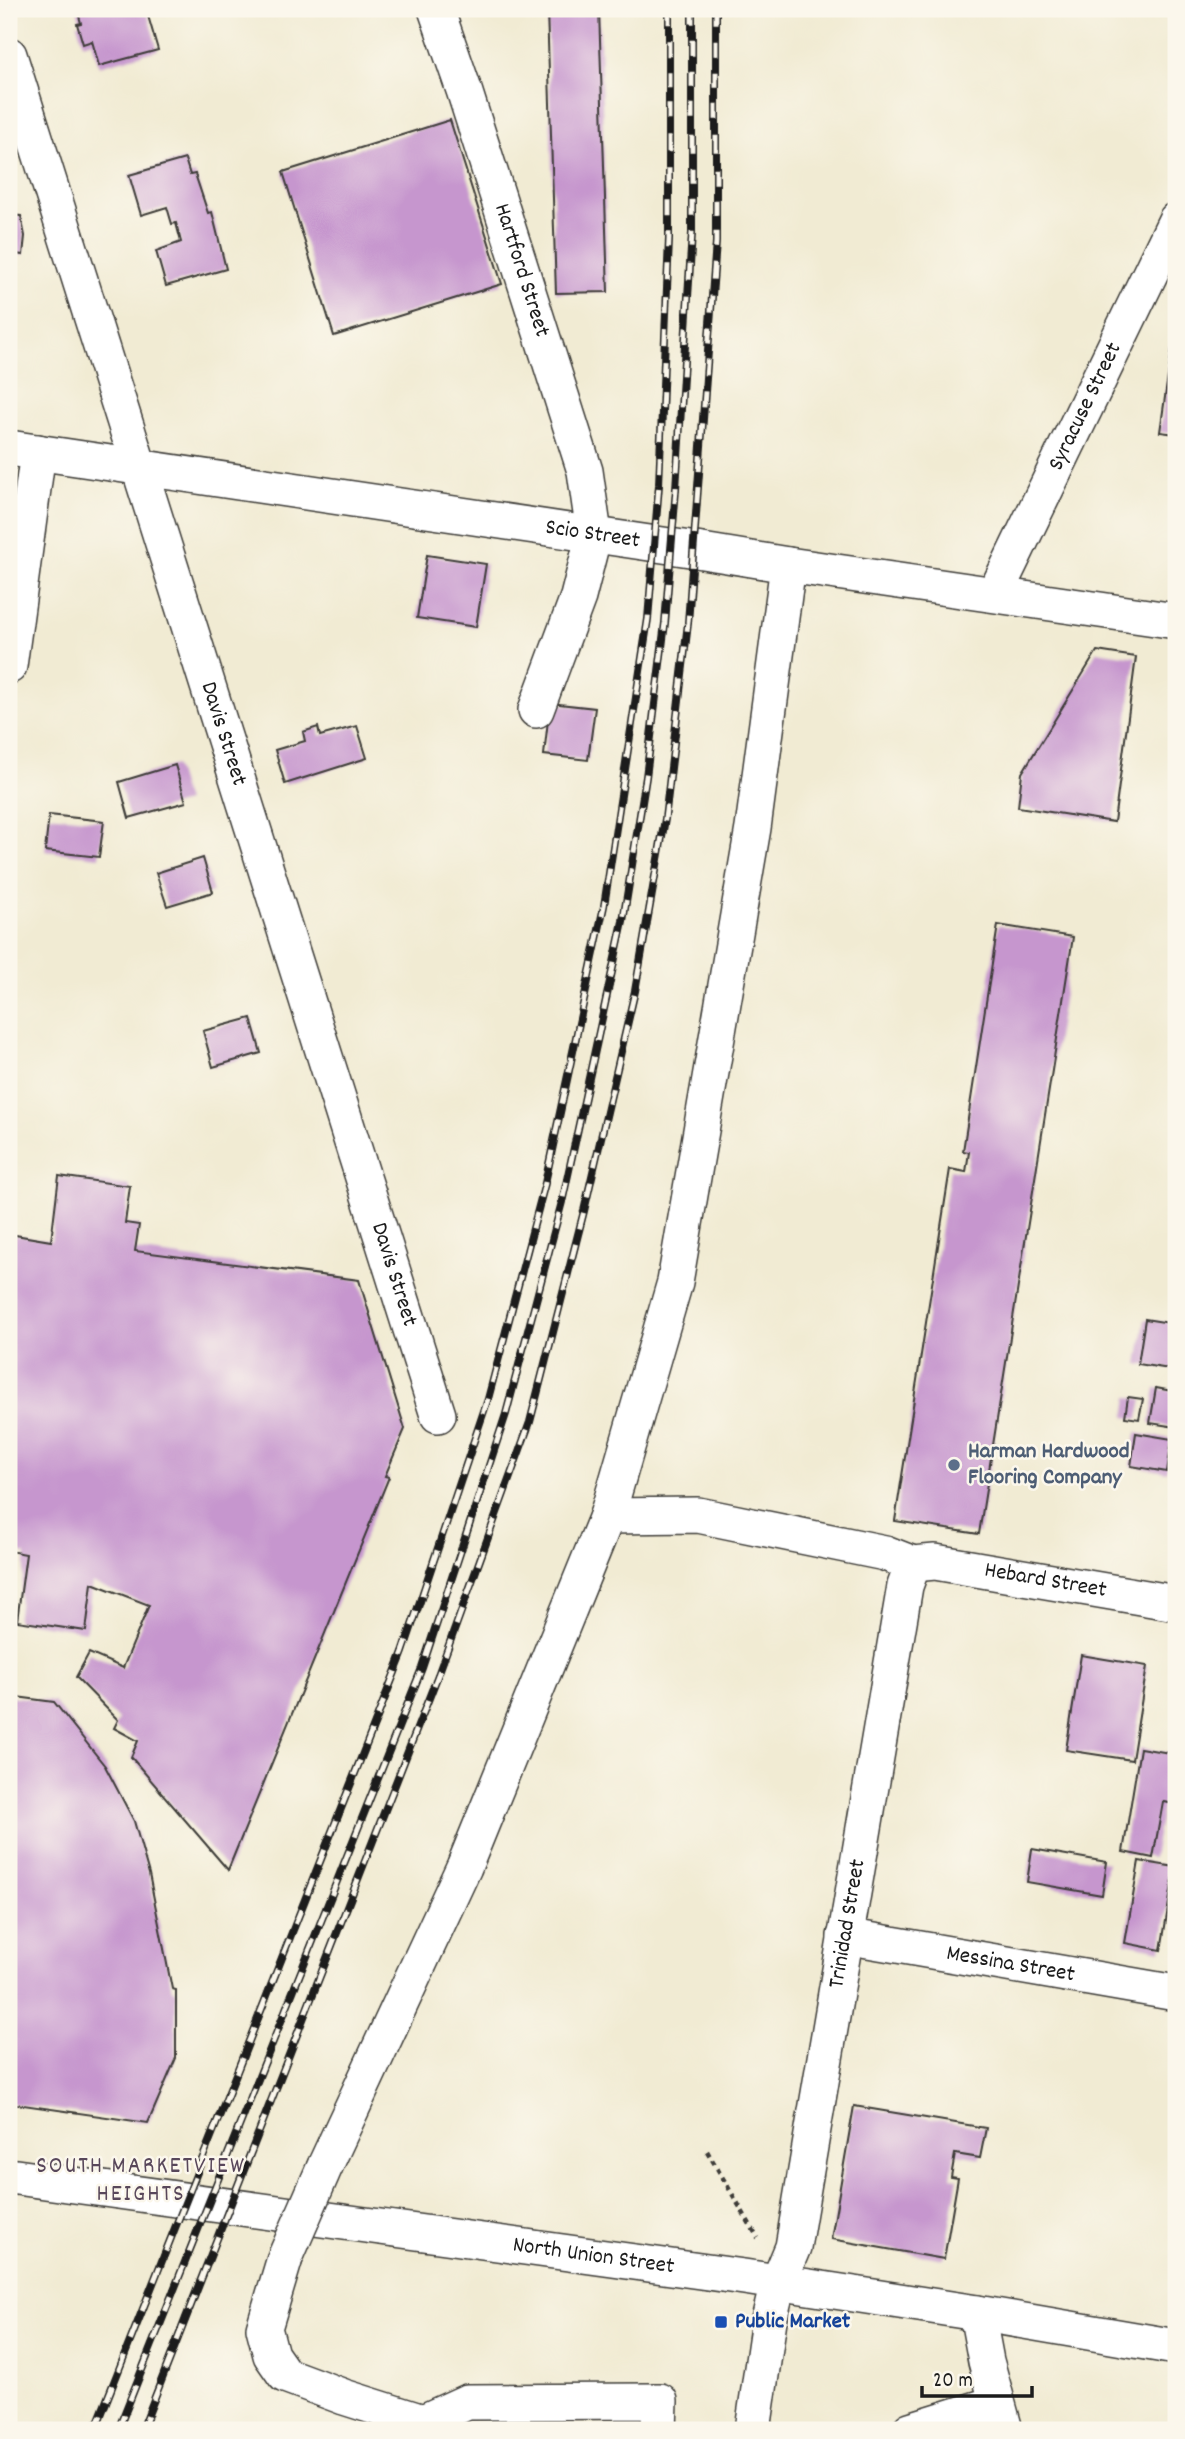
<svg xmlns="http://www.w3.org/2000/svg" width="1185" height="2439" font-family="Dekko,sans-serif">
<style>
.building{fill:#c696ce}
.lines{fill:none;stroke-linecap:round;stroke-linejoin:round}
.minor-casing{stroke:#3c3b37;stroke-width:38}
.path{stroke:#3c3b37;stroke-width:4.5;stroke-dasharray:5 5;stroke-linecap:butt}
.minor{stroke:#fff;stroke-width:35}
.rail-casing{stroke:#1c1c1c;stroke-width:8}
.rail{stroke:#fbf7ec;stroke-width:5;stroke-dasharray:16;stroke-linecap:butt}
.minor-bridge-casing{stroke:#3c3b37;stroke-width:38;stroke-linecap:butt}
.minor-bridge{stroke:#fff;stroke-width:35}
.service-dot{fill:#5c6f8a;stroke:#fbf7ec;stroke-width:2.5}
.transit-dot{fill:#1a4fb4;stroke:#fbf7ec;stroke-width:2.5}
.labels{text-anchor:middle;dominant-baseline:central;stroke-width:5;stroke-linejoin:round;paint-order:stroke}
.street-label{font-size:23px;fill:#1c1c1c;stroke:#fbf7ec}
.service-label{font-size:23px;font-weight:bold;fill:#4e5e75;stroke:#fbf7ec;text-anchor:start}
.transit-label{font-size:23px;font-weight:bold;fill:#164399;stroke:#fbf7ec;text-anchor:start}
.neighbourhood-label{font-size:24px;letter-spacing:2px;fill:#58475a;stroke:#fbf7ec}
</style>
<rect width="100%" height="100%" fill="#fbf7ec"/>
<filter id="ink" filterUnits="userSpaceOnUse"><feTurbulence type="fractalNoise" baseFrequency=".0143" numOctaves="2"/><feDisplacementMap in="SourceGraphic" scale="14" xChannelSelector="R" yChannelSelector="G"/><feConvolveMatrix kernelMatrix="1 2 1 2 8 2 1 2 1" color-interpolation-filters="sRGB"/></filter>
<filter id="wash" filterUnits="userSpaceOnUse"><feTurbulence type="fractalNoise" baseFrequency=".00686" numOctaves="4" result="noise"/><feDisplacementMap in="SourceGraphic" scale="28" xChannelSelector="R" yChannelSelector="G"/><feGaussianBlur stdDeviation="1.57" result="paint"/><feColorMatrix in="noise" values="0 0 0 0 0 0 0 0 0 0 0 0 0 0 0 0 0 1.4 0 .05"/><feComposite in="paint" operator="in"/></filter>
<g filter="url(#wash)">
<rect width="100%" height="100%" fill="#f1ebd3"/>
<g id="blocks">
<g class="building">
<path d="M77,9H146L158,50L99,66L92,41L83,44L77,24L81,23Z"/>
<path d="M547,9H599L608,292L556,293Z"/>
<path d="M450,120L502,284L334,336L283,172Z"/>
<path d="M185,159L190,175L195,174L208,213L212,212L226,269L166,286L156,251L181,242L176,223L172,224L167,207L141,215L129,175Z"/>
<path d="M9,215L21,216L25,236L23,255L9,253Z"/>
<path d="M1174,334L1176,335V434L1160,432Z"/>
<path d="M427,555L486,564L476,627L417,618Z"/>
<path d="M1097,651L1136,657L1114,822L1018,807L1022,773Z"/>
<path d="M550,703L595,708L588,760L544,755Z"/>
<path d="M357,726L367,758L285,784L275,750L305,741L303,732L318,727L320,736Z"/>
<path d="M175,765L186,802L129,818L119,782Z"/>
<path d="M49,815L104,821L99,857L45,851Z"/>
<path d="M203,858L213,892L167,906L156,873Z"/>
<path d="M998,925L1073,937L979,1534L895,1521L950,1169L966,1172L969,1152L963,1151Z"/>
<path d="M251,1018L261,1053L213,1067L203,1031Z"/>
<path d="M59,1176L130,1186L125,1223L139,1225L135,1251L359,1280L405,1429L385,1476L389,1477L228,1870L131,1757L138,1741L114,1728L118,1720L76,1677L89,1653L123,1668L149,1605L92,1583L86,1631L17,1621L26,1554L9,1551V1234L51,1241Z"/>
<path d="M1145,1319L1176,1324V1370L1138,1364Z"/>
<path d="M1173,1382L1176,1383V1427L1150,1423L1156,1388L1172,1391Z"/>
<path d="M1128,1397L1143,1399L1139,1419L1125,1417Z"/>
<path d="M1136,1433L1172,1439L1167,1472L1131,1466Z"/>
<path d="M1081,1655L1147,1666L1132,1760L1066,1750Z"/>
<path d="M9,1696L54,1702L105,1766L134,1821L149,1874L172,1989L176,1990V2058L148,2123L9,2103Z"/>
<path d="M1140,1748L1176,1754V1804L1163,1802L1153,1858L1123,1852Z"/>
<path d="M1032,1849L1107,1862L1102,1895L1027,1882Z"/>
<path d="M1139,1861L1175,1867L1161,1950L1125,1943Z"/>
<path d="M854,2106L986,2128L980,2158L955,2154L951,2177L958,2178L944,2259L831,2239Z"/>
</g>
</g>
</g>
<g filter="url(#ink)">
<use href="#blocks" fill-opacity="0" stroke="#3c3b37" stroke-width="2"/>
<g class="lines">
<g class="minor-casing">
<g id="minor">
<path id="s1" d="M436,9L464,90L585,471L594,534L578,597L536,710"/>
<path id="s2" d="M9,55L438,1415"/>
<path id="s3" d="M9,448L690,549L788,565L1176,621"/>
<path id="s4" d="M995,594L1176,220"/>
<path d="M9,666L38,452"/>
<path id="s5" d="M607,1516L698,1515L885,1553L913,1564L935,1562L1176,1603"/>
<path id="s6" d="M845,1936L1176,1993"/>
<path d="M325,2166L464,1867L607,1516L675,1282L753,828L788,565"/>
<path id="s7" d="M9,2176L744,2277L977,2313L1176,2347"/>
<path d="M285,2258L264,2328L271,2355L285,2375L344,2397L423,2422L426,2430"/>
<path d="M977,2313L986,2361L1005,2430"/>
<path d="M423,2422L467,2402L660,2401L659,2430"/>
<path id="s8" d="M753,2430L769,2320L778,2283L793,2247L905,1586L913,1564"/>
<path d="M910,2430L997,2403"/>
</g>
</g>
<path class="path" d="M707,2151L758,2238"/>
<use href="#minor" class="minor"/>
<g class="rail-casing">
<g id="rail">
<path d="M95,2430L403,1652L488,1399L545,1183L604,906L648,619L659,485L669,239V9"/>
<path d="M118,2430L422,1668L506,1414L563,1198L623,921L646,777L665,623L676,489L692,233V9"/>
<path d="M142,2430L438,1675L530,1422L584,1211L635,991L665,819L688,623L716,242V9"/>
</g>
</g>
<use href="#rail" class="rail"/>
<g class="minor-bridge-casing">
<path id="minor-bridge" d="M285,2258L325,2166"/>
</g>
<use href="#minor-bridge" class="minor-bridge"/>
</g>
</g>
<circle class="service-dot" cx="954" cy="1465" r="7"/>
<rect class="transit-dot" x="714" y="2315" width="14" height="14" rx="3.5"/>
<g class="labels">
<g class="street-label">
<text stroke="none"><textPath href="#s1" startOffset="275">Hartford Street</textPath></text>
<text stroke="none"><textPath href="#s4" startOffset="208">Syracuse Street</textPath></text>
<text stroke="none"><textPath href="#s3" startOffset="590">Scio Street</textPath></text>
<text stroke="none"><textPath href="#s2" startOffset="712">Davis Street</textPath></text>
<text stroke="none"><textPath href="#s2" startOffset="1279">Davis Street</textPath></text>
<text stroke="none"><textPath href="#s5" startOffset="446">Hebard Street</textPath></text>
<text stroke="none"><textPath href="#s8" startOffset="516">Trinidad Street</textPath></text>
<text stroke="none"><textPath href="#s6" startOffset="168">Messina Street</textPath></text>
<text stroke="none"><textPath href="#s7" startOffset="590">North Union Street</textPath></text>
</g>
<g class="service-label">
<text x="968" y="1452">Harman Hardwood<tspan x="968" dy="26">Flooring Company</tspan></text>
</g>
<g class="transit-label">
<text x="735" y="2322">Public Market</text>
</g>
<g class="neighbourhood-label">
<text x="141" y="2167">SOUTH MARKETVIEW<tspan x="141" dy="28">HEIGHTS</tspan></text>
</g>
</g>
<rect width="1185" height="2439" fill="none" stroke="#fbf7ec" stroke-width="35"/>
<path d="M922 2386v10h110v-10" fill="none" stroke="#1c1c1c" stroke-width="3.5"/>
<text x="933" y="2386" font-size="21" fill="#1c1c1c" stroke="#fbf7ec" stroke-width="5" paint-order="stroke">20 m</text>
</svg>
